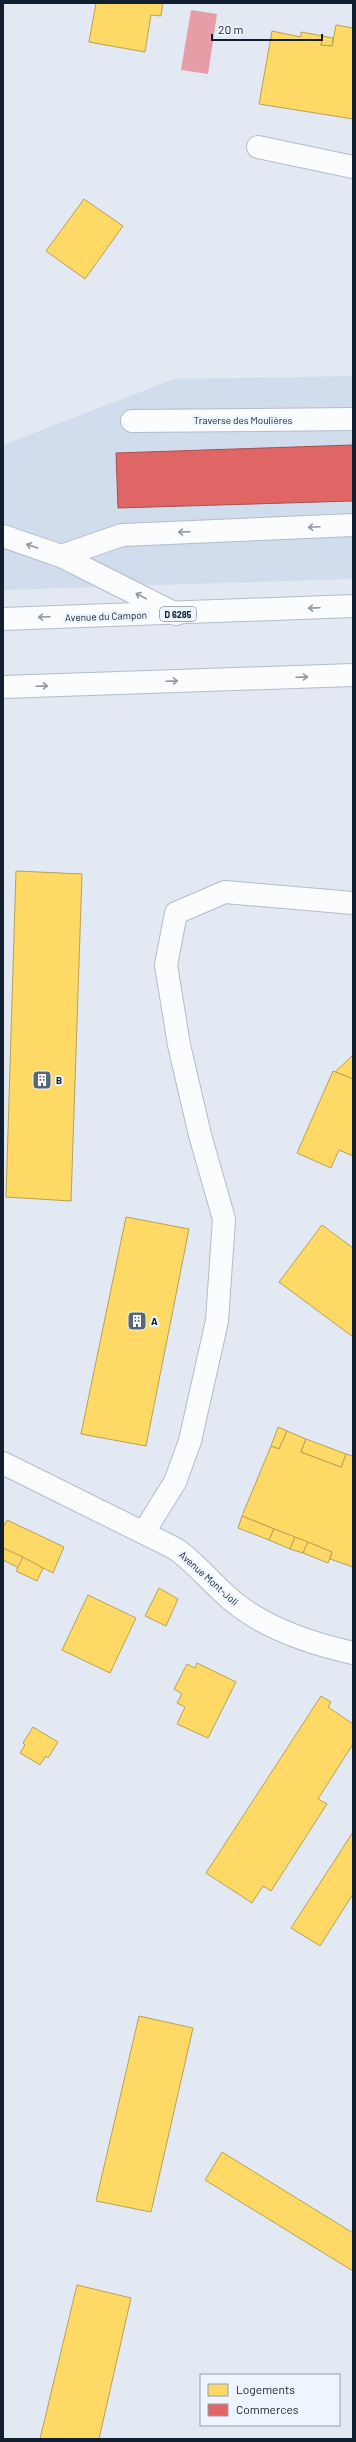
<svg xmlns="http://www.w3.org/2000/svg" width="356" height="2442" font-family="Barlow,sans-serif">
<style>
.built{fill:#d1dded}
.water{fill:#e69da6}
.homes{fill:#ffd966;stroke:#b8a156}
.shops{fill:#e06666;stroke:#a25156}
.lines{fill:none;stroke-linecap:round;stroke-linejoin:round}
.minor-casing{stroke:#b3bcc9;stroke-width:24}
.major-casing{stroke:#b3bcc9;stroke-width:24}
.minor{stroke:#fbfcfd;stroke-width:22}
.major{stroke:#fbfcfd;stroke-width:22}
.oneway{stroke:#9299a1}
.labels{text-anchor:middle;dominant-baseline:central;stroke-width:4;stroke-linejoin:round;paint-order:stroke}
.shield{fill:#edf5fe;stroke:#545f6e;stroke-width:1}
.shield-label{font-size:9px;font-weight:bold;fill:#121f30}
.street-label{font-size:10px;fill:#121f30;stroke:#edf5fe}
.poi-label{font-size:10px;font-weight:bold;fill:#121f30;stroke:#edf5fe;text-anchor:start}
</style>
<rect width="100%" height="100%" fill="#e2e9f3"/>
<path class="built" d="M353,376V579L3,590V445L174,379Z"/>
<path class="water" d="M191,10L217,14L208,74L181,70Z"/>
<g class="homes">
<path d="M96,3H163L161,16L151,15L145,52L89,42Z"/>
<path d="M336,25L353,28V119L259,104L272,31L301,37V32L323,36L321,45L332,46Z"/>
<path d="M323,36L333,38L332,46L321,45Z"/>
<path d="M84,199L123,226L85,279L46,251Z"/>
<path d="M16,871L82,874L71,1201L6,1197Z"/>
<path d="M353,1055V1079L335,1072Z"/>
<path d="M333,1071L353,1079V1156L339,1150L331,1168L297,1153Z"/>
<path d="M126,1217L189,1229L146,1446L81,1434Z"/>
<path d="M322,1225L353,1248V1337L279,1282Z"/>
<path d="M278,1427L287,1431L279,1449L271,1446Z"/>
<path d="M287,1431L306,1439L301,1452L341,1467L346,1454L353,1456V1567L330,1559L332,1552L242,1516L271,1446L279,1449Z"/>
<path d="M306,1439L346,1454L341,1467L301,1452Z"/>
<path d="M242,1516L274,1529L269,1540L238,1528Z"/>
<path d="M7,1520L64,1547L53,1573L3,1548V1528Z"/>
<path d="M274,1529L295,1537L290,1549L269,1540Z"/>
<path d="M295,1537L308,1542L303,1553L290,1549Z"/>
<path d="M308,1542L332,1552L328,1563L303,1553Z"/>
<path d="M3,1548L23,1557L19,1568L3,1560Z"/>
<path d="M23,1557L43,1568L37,1581L16,1571Z"/>
<path d="M159,1588L178,1599L166,1626L145,1616Z"/>
<path d="M88,1595L136,1618L110,1673L62,1650Z"/>
<path d="M197,1663L236,1682L208,1738L177,1724L185,1707L177,1703L182,1694L174,1689L187,1664L195,1668Z"/>
<path d="M321,1696L331,1702L328,1707L353,1724V1744L318,1799L327,1804L271,1891L263,1886L252,1903L206,1873Z"/>
<path d="M33,1727L58,1742L48,1758L46,1756L40,1765L20,1753L25,1745L23,1743Z"/>
<path d="M353,1832V1894L320,1946L291,1928Z"/>
<path d="M139,2016L193,2028L151,2212L96,2201Z"/>
<path d="M222,2152L353,2233V2271L205,2180Z"/>
<path d="M77,2285L131,2298L99,2439H40Z"/>
</g>
<path class="shops" d="M353,445V501L118,508L116,453Z"/>
<g class="lines">
<g class="minor-casing">
<g id="minor">
<path d="M258,147L353,167"/>
<path d="M132,421L353,419"/>
<path d="M3,536L61,556L122,535L353,525"/>
<path d="M61,556L176,614"/>
<path d="M3,1463L176,1549C198,1565 214,1586 235,1603C267,1629 313,1644 353,1653"/>
<path d="M144,1532L175,1482L190,1441L217,1321L224,1219L200,1135L179,1045L166,965L176,913L225,892L353,903"/>
</g>
</g>
<g class="major-casing">
<g id="major">
<path d="M3,619L353,606"/>
<path d="M3,687L353,675"/>
</g>
</g>
<use href="#minor" class="minor"/>
<use href="#major" class="major"/>
</g>
<defs><path id="oneway-shaft" d="M-6 0H5M1.5-3L5.5 0L1.5 3" fill="none" stroke-width="1.6" stroke-linecap="round" stroke-linejoin="round"/></defs>
<g class="oneway">
<use href="#oneway-shaft" transform="translate(314 527) rotate(177)"/>
<use href="#oneway-shaft" transform="translate(184 532) rotate(178)"/>
<use href="#oneway-shaft" transform="translate(32 546) rotate(-161)"/>
<use href="#oneway-shaft" transform="translate(141 596) rotate(-153)"/>
<use href="#oneway-shaft" transform="translate(314 608) rotate(178)"/>
<use href="#oneway-shaft" transform="translate(44 617) rotate(178)"/>
<use href="#oneway-shaft" transform="translate(302 677) rotate(-2)"/>
<use href="#oneway-shaft" transform="translate(172 681) rotate(-2)"/>
<use href="#oneway-shaft" transform="translate(42 686) rotate(-2)"/>
</g>
<defs>
<g id="building-square" transform="scale(1)"><rect x="-9" y="-9" width="18" height="18" rx="4" fill="#5b6674" stroke="#edf5fe"/><path d="M-4-6H4V6H1V3H-1V6H-4ZM-2.5-4.3h1.7v1.8h-1.7ZM.8-4.3h1.7v1.8H.8ZM-2.5-1h1.7V.8h-1.7ZM.8-1h1.7V.8H.8Z" fill="#fff"/></g>
</defs>
<g fill-rule="evenodd">
<use href="#building-square" x="42" y="1080"/>
<use href="#building-square" x="137" y="1321"/>
</g>
<g class="labels">
<rect class="shield" x="160" y="607" width="36" height="14" rx="3"/>
<g class="shield-label">
<text x="178" y="614">D 6285</text>
</g>
<g class="street-label">
<text x="243" y="420">Traverse des Moulières</text>
<text transform="translate(106 616) rotate(-2)">Avenue du Campon</text>
<text transform="translate(209 1578) rotate(42)">Avenue Mont-Joli</text>
</g>
<g class="poi-label">
<text x="56" y="1080">B</text>
<text x="151" y="1321">A</text>
</g>
</g>
<rect width="356" height="2442" fill="none" stroke="#121f30" stroke-width="8"/>
<rect x="200" y="2374" width="140" height="52" fill="#edf5fe" stroke="#959fac"/>
<rect x="208" y="2384" width="20" height="12" fill="#ffd966" stroke="#959fac"/>
<text x="236" y="2394" font-size="12" fill="#121f30">Logements</text>
<rect x="208" y="2404" width="20" height="12" fill="#e06666" stroke="#959fac"/>
<text x="236" y="2414" font-size="12" fill="#121f30">Commerces</text>
<path d="M212 34v6h110v-6" fill="none" stroke="#121f30" stroke-width="2"/>
<text x="218" y="34" font-size="12" fill="#121f30" stroke="#edf5fe" stroke-width="3" paint-order="stroke">20 m</text>
</svg>
